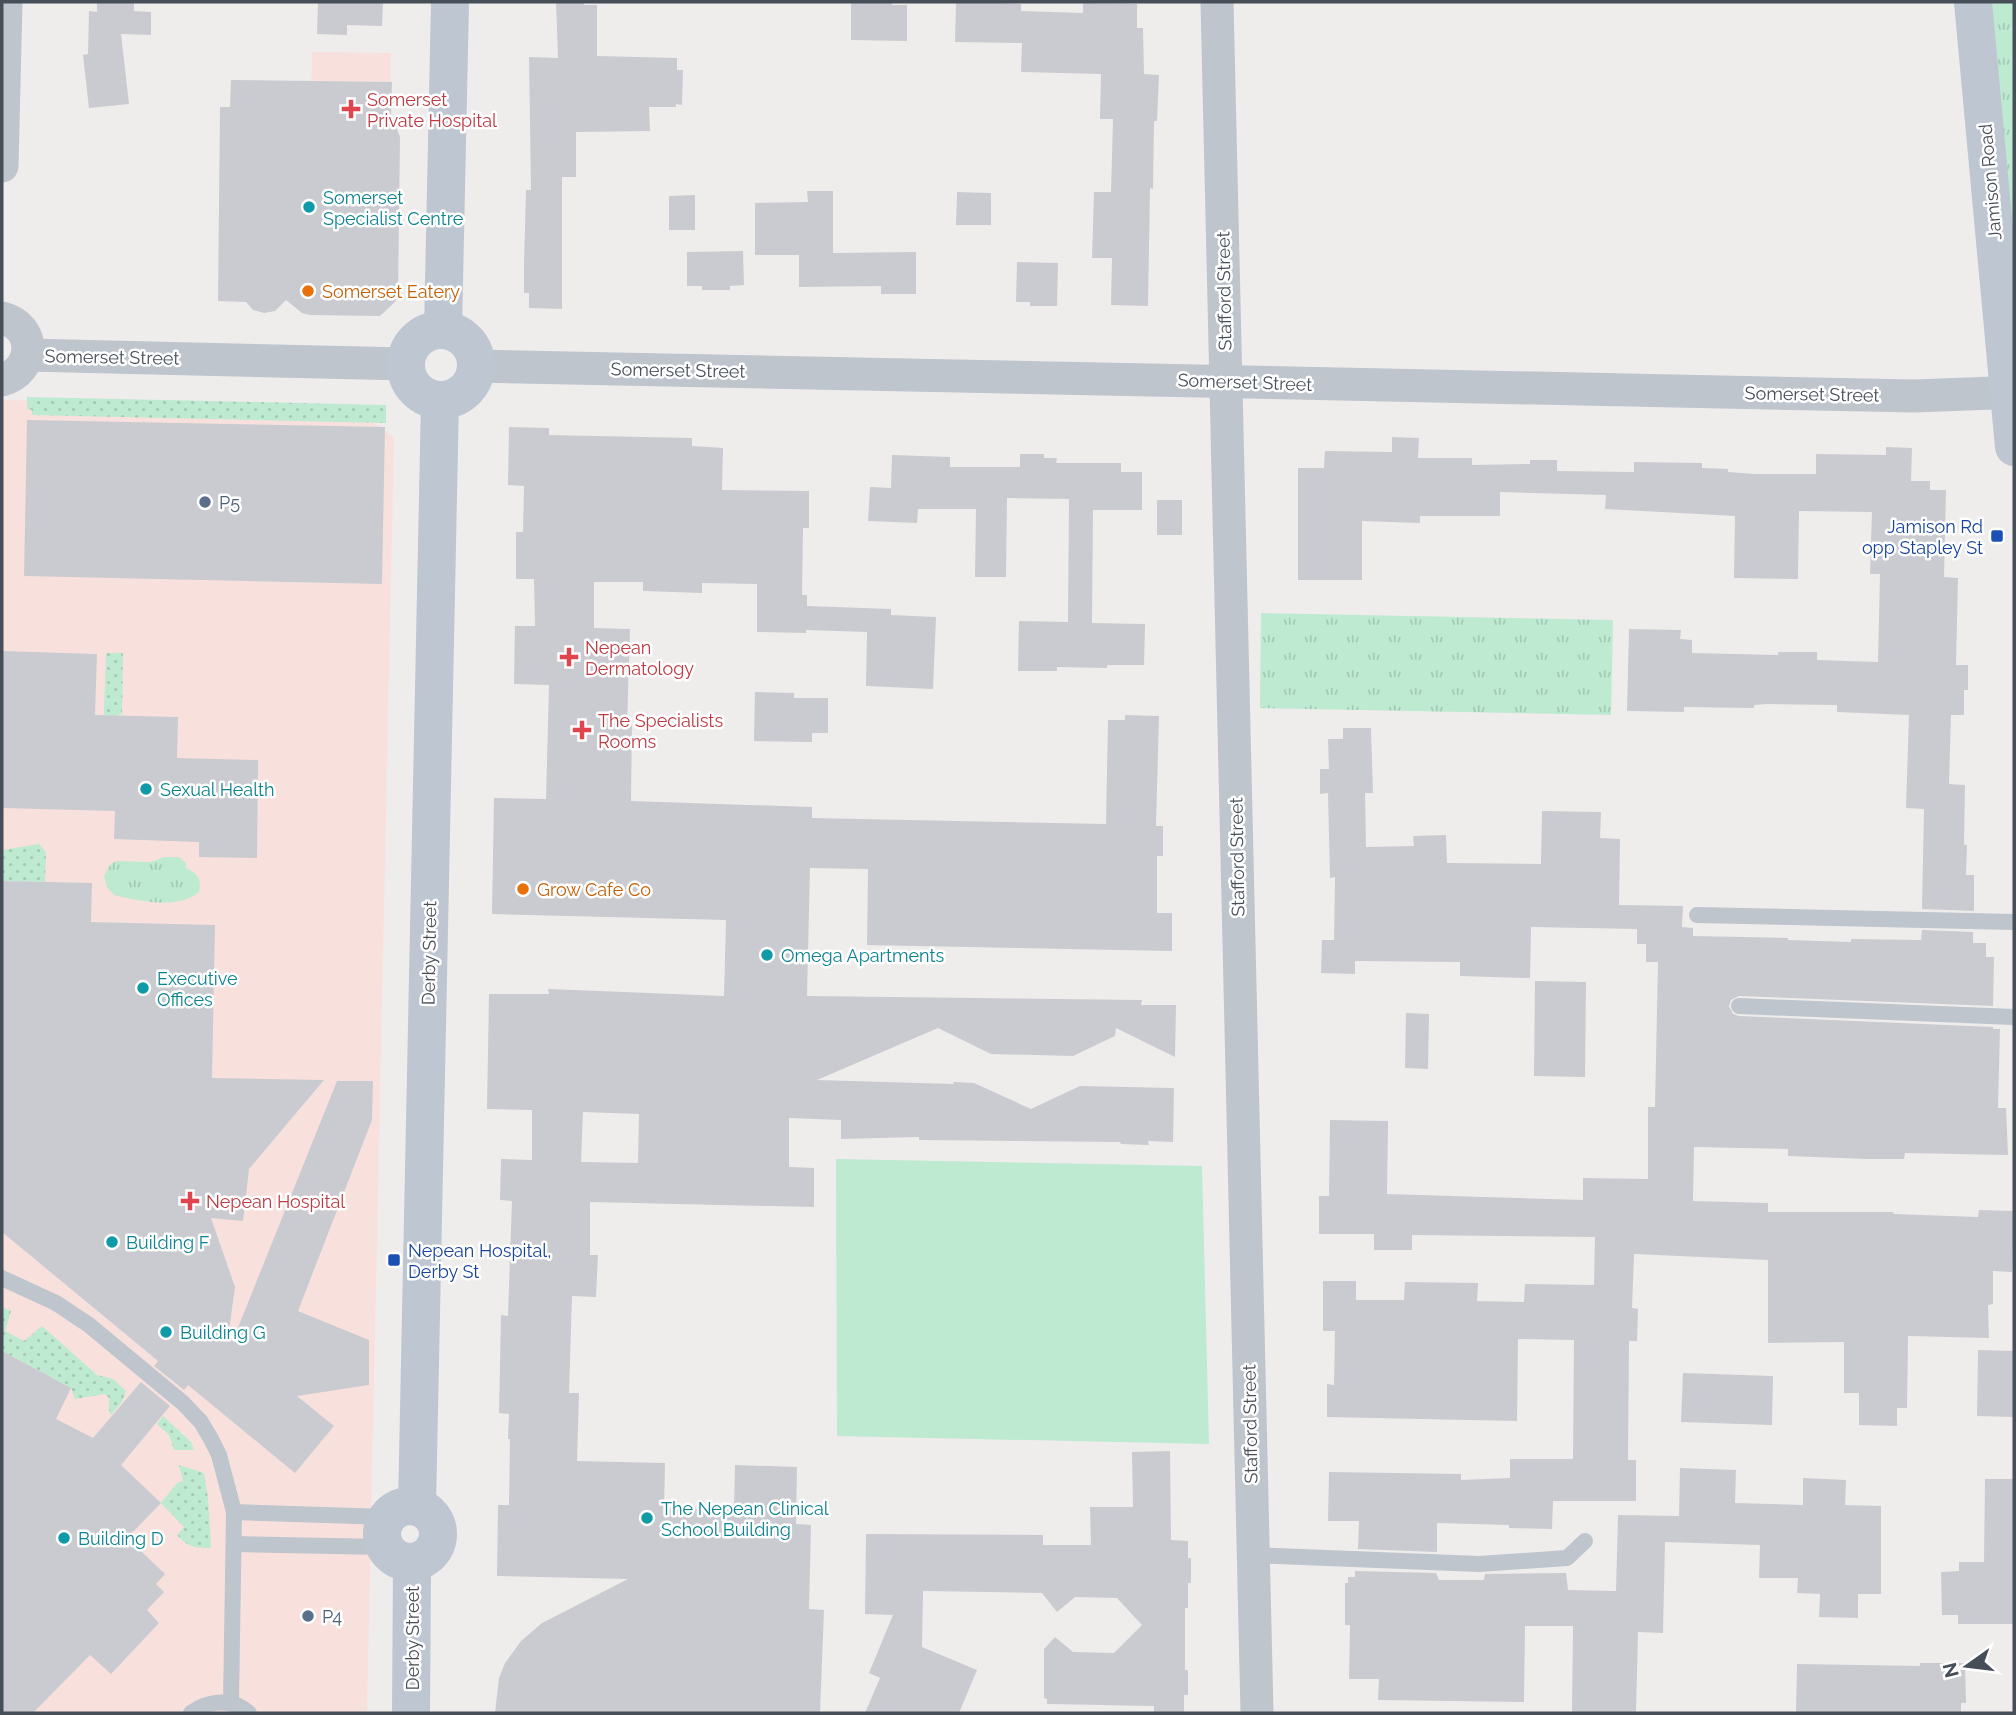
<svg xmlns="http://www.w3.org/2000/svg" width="2016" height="1715" font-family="Raleway,sans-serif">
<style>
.medical{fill:#f8e1dd}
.grass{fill:url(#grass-tufts)}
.park{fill:#bdead1}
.garden{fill:url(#garden-dots)}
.building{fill:#cacbd1;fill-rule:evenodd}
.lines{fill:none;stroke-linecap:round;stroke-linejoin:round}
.lane{stroke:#bec5cd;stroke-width:16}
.street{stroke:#bec5cd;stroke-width:33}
.secondary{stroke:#bec6d2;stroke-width:38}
.health-dot{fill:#e0444e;stroke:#fff;stroke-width:2.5}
.culture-dot{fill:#0f9aa8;stroke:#fff;stroke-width:2.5}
.food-dot{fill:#e8710a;stroke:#fff;stroke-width:2.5}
.service-dot{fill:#5c6f8a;stroke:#fff;stroke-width:2.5}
.transit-dot{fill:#1a4fb4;stroke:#fff;stroke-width:2.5}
.labels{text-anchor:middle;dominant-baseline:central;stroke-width:5;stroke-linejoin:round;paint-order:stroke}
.health-label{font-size:18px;fill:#be3a42;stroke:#fff;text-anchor:start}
.street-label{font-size:18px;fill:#464e58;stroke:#fff}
.culture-label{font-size:18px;fill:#0d838f;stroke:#fff;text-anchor:start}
.food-label{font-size:18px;fill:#c56008;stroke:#fff;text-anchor:start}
.service-label{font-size:18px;fill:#4e5e75;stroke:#fff;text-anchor:start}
.transit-label{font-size:18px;fill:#164399;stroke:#fff;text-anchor:end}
</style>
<defs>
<pattern id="grass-tufts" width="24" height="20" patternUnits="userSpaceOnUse" patternTransform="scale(1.75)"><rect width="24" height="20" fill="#bdead1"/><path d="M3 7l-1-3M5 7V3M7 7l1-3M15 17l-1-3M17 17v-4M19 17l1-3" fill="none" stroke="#a4cab6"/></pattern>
<pattern id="garden-dots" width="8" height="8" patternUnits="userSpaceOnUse" patternTransform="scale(1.75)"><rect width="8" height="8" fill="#bdead1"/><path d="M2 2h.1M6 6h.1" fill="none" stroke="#a4cab6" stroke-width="1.8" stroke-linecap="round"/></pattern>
</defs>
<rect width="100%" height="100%" fill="#efecec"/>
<g class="medical">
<path d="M312,52L391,53L390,166L310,164Z"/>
<path d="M2,400L355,408L394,438L367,1713H2Z"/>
</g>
<g class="grass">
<path d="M1989,2H2014V289Z"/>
<path d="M1261,613L1613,620L1611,715L1260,708Z"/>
<path d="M164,857H179L186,863V868C197,873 202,879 199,892C178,910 139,901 114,895L107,887L104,876L110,865L116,861L151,862Z"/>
</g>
<path class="park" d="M836,1159L1202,1166L1209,1444L837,1436Z"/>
<g class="garden">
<path d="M27,397L386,405V423L32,415V410L27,409Z"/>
<path d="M106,653H123L122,714L118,715L117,738H103Z"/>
<path d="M39,844L46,852L45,882L2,881V850Z"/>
<path d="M2,1307L11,1311L5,1331L24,1341L42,1326L97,1375L113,1379L126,1391L122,1402L111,1415L109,1410V1398L105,1394L75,1399L71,1388L2,1351Z"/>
<path d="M163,1416L191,1442L194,1450H174L169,1435L157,1424Z"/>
<path d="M179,1465L204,1473L208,1498L211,1548C194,1548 188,1547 177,1535L184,1527L161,1503L177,1483L183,1481Z"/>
</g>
<g class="building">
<path d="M97,2H134V11L151,12V35L121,34L129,104L89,108L83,55L88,54L89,11L97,12Z"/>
<path d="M318,2H383L382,26L347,25V35L317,34Z"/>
<path d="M556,2H584V5H597V56L677,58V70H683L682,105L676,104V107H649L650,131L576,132V177H562V309L529,308V293H524V265L526,190H531L529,57L558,58Z"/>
<path d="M851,2H892V5H907V41L851,40Z"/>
<path d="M976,2L1021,4V11L1083,13V3L1137,4V28H1143L1144,74L1159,75L1157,121H1154L1153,189L1150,188L1148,306L1111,305L1112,258H1092L1094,192H1111L1113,119H1100L1101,74L1021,72L1022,43L955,42L956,3Z"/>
<path d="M231,80L392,82L391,114L400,137L398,295L395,302L380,316L310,315L302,313L286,300L275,311L264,313L253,310L246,302L218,301L220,107H230Z"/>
<path d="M807,191H833V253L916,252V294H881V286L799,287V255H755V203L808,202Z"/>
<path d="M957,192L991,193V225H956Z"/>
<path d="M695,195V230H669V196Z"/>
<path d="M743,251L744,285L730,286V290H702V286H687V252Z"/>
<path d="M1017,262L1058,263L1057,306H1030V302H1016Z"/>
<path d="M27,420L385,427L382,584L24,576Z"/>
<path d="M509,427L549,428V435L692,438V446L723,448L722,490L809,491V528H803L802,595H807V606L891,609V615L936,617L933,689L866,686L867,632L806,630V633L757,632V584L702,583V593L643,591V582H594V628L630,629L627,725H632L631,801L812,807V818L1106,824L1108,720H1125V715L1159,716L1156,826H1163V856H1157V913H1172V951L867,945L868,869L810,868L807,996L1142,1000L1141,1005H1176L1175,1057L1116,1028L1115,1036L1073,1056L991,1054L938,1028L817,1080L954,1084L953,1082L974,1083L1031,1109L1080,1086L1174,1088L1173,1142L1148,1141L1149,1145L1121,1144L1120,1142L919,1140V1137L841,1139V1120L789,1118V1167L814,1168V1207L590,1202V1255H598L596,1297L572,1296L569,1393H579L577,1461L665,1463L664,1508L734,1510L735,1465L797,1467L796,1524L811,1525L809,1609L824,1610L820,1713H495L499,1678L505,1663L521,1641L542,1623L628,1579L497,1576L498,1505H509L510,1439H508L509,1414L499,1413L501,1315L508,1316L512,1201L500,1200L501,1159L532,1160V1110L487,1109L489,994H549L548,989L724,996L726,920L492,914L494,798L546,799L549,685L514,684L515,626H535L534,579H516V532H523L524,486L508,485ZM583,1112L639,1114L638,1163L581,1162Z"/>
<path d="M1392,437L1419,438L1418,458H1472V465L1530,464V460H1557V471L1634,472V462L1702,463V468L1728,469V472L1755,474H1816V454L1886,455V447L1912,448L1911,481H1930V490H1946L1944,577L1958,578L1956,665H1968V690H1964V715H1951L1949,784L1965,785L1964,845H1967L1966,875H1974V911L1922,909L1924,809L1906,808L1909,715L1837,712V705L1767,704L1754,705V708L1684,707V712L1627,711L1629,629L1681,630L1680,639L1692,640V653L1778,655V652H1817V660L1878,662L1880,574H1870L1872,512L1799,511L1798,579L1734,578L1735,516L1605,509L1606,495L1500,492V516H1420V523L1362,521V580H1298V468H1324L1325,451L1392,452Z"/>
<path d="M1020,454H1044V458H1057L1056,463H1121V472H1142V510H1093L1092,623L1145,624L1144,665H1107V668L1057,667V671H1018L1019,621L1068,622L1069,499L1007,498L1006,577H975L976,509H918L917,523L868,521L870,487L891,488L892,455L950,457V467H1020Z"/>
<rect x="1157" y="500" width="25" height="35"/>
<path d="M2,651L97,654L95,715L178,717L177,758L258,760L257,858L199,857V842L114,839L115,811L2,808Z"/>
<path d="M755,692L794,693V698H828V733H812V742L754,741Z"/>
<path d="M1343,728H1371L1373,793H1365L1366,847L1414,846L1413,836L1446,835L1447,863L1541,864L1542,811L1601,812L1600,838L1620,839L1619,905L1683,906L1682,927L1693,928V936L1788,938V940L1851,942V939L1921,940L1922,930L1973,932V943H1986V957H1994L1993,1006L1739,996L1731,1000L1729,1006L1733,1014L1739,1016L1993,1027V1029H2000L1998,1108H2006L2008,1155L1905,1153L1904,1159H1867L1788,1156V1149L1694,1147L1693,1201L1768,1203V1212H1893L1894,1214L1978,1217L1979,1210L2014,1211L2012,1272L1993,1271V1304L1988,1305L1989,1338L1908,1336L1907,1408H1897V1426L1859,1425V1393H1844V1342L1768,1343V1260L1634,1254L1632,1308L1638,1309L1637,1341H1629L1628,1460H1636V1501H1553L1552,1529L1509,1528V1525L1437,1523V1552L1358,1549L1359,1521H1328L1329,1472L1461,1474V1480L1510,1478V1459H1573L1574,1340L1518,1339L1517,1421L1327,1417V1384L1334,1385L1335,1331H1323V1281H1356V1300H1404L1405,1282L1478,1283L1477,1301L1524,1302L1525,1284L1594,1285L1595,1237L1412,1235V1250H1374V1234H1319V1196H1329L1330,1120L1388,1121L1387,1194L1583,1200V1178L1648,1179V1107H1655L1658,962H1646V944H1637V929L1531,927L1530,978L1460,976V962L1355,961V974L1321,973L1322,940H1334L1335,877L1330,878L1328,793L1320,794V769H1329L1328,739H1343Z"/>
<path d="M2,881L92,883L91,922L215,925L212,1078L324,1080L249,1169L243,1221L211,1218L235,1287L228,1338L233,1340L337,1081H373L372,1120L298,1311L369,1340V1385L297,1396L334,1426L295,1473L188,1385L184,1390L154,1366L158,1361L2,1232Z"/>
<path d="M1535,981L1586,982L1585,1077L1534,1076Z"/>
<path d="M1406,1013L1429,1014L1428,1069L1405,1068Z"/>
<path d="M1978,1350L2014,1351V1417L1977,1416Z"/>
<path d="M2,1351L71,1388L56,1419L93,1438L141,1382L170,1406L121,1465L161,1503L127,1538L165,1574L156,1584L164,1592L147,1610L159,1623L111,1674L90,1655L33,1713H2Z"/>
<path d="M1683,1373L1773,1376L1772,1425L1681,1422Z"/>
<path d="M1170,1451L1171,1540L1188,1541V1558H1191V1583H1188V1608H1185V1670H1188V1695H1184V1713L1154,1712V1706L1047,1704V1699L1044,1698V1649L1055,1637L1073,1652L1114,1653L1142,1625L1117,1598L1075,1597L1057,1612L1042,1593L923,1591L922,1647L977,1670L959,1713H865L880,1678L869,1673L893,1615L865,1614L866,1534L1043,1535V1545H1091L1090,1507H1133L1132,1452Z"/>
<path d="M1680,1468L1736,1470L1735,1503L1803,1505V1478L1846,1480L1845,1505L1881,1506V1594H1858V1618L1819,1617L1820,1594L1797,1593L1798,1578H1759L1760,1545L1665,1542L1663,1633L1638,1632L1636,1713H1572L1573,1626H1525L1524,1702L1378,1700L1379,1679H1349L1350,1625H1345V1583H1348V1577H1355V1571L1436,1573L1439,1580H1484L1485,1574L1566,1573L1568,1590L1616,1591L1618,1515L1679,1516Z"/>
<path d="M1985,1479H2014V1624H1958V1615H1942L1941,1572L1959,1571V1562H1984Z"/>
<path d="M1920,1663H1965L1966,1703H1961V1713H1796L1797,1664L1920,1666Z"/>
</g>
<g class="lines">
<g class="lane">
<path d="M1697,915L2014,922"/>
<path d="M1739,1006L2014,1017"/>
<path d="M2,1278L56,1303L89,1325L183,1403L201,1422L211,1439L219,1455L234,1512L231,1703"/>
<path d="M234,1512L387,1517"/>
<path d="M234,1544L385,1547"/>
<path d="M1253,1555L1479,1564L1567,1558L1585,1541"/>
<path d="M191,1713C209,1700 232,1698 249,1713"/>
</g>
<g class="street">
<path d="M1217,2L1257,1713"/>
<path d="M2,166L6,2"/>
<path d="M2,318C37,327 36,370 2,380"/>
<path d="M28,355L406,364"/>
<path d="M476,366L1915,396L1993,393L2014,389"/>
</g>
<g class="secondary">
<path d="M1973,2L2014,447"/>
<path d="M443,330L450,2"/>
<circle cx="441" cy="365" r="35"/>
<circle cx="410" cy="1534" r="28"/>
<path d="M417,1506L440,400"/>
<path d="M411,1713L412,1563"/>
</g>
</g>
<g class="health-dot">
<path d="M347.5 98.5h7v7h7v7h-7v7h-7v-7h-7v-7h7z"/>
<path d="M565.5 646.5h7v7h7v7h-7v7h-7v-7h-7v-7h7z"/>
<path d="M578.5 719.5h7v7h7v7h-7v7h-7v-7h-7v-7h7z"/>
<path d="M186.5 1190.5h7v7h7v7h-7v7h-7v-7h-7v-7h7z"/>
</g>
<g class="culture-dot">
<circle cx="309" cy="207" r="7"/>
<circle cx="146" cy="789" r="7"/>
<circle cx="767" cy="955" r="7"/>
<circle cx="143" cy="988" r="7"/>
<circle cx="112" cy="1242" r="7"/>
<circle cx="166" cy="1332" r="7"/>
<circle cx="647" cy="1518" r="7"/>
<circle cx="64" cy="1538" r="7"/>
</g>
<g class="food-dot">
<circle cx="308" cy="291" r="7"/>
<circle cx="523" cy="889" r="7"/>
</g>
<g class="service-dot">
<circle cx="205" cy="502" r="7"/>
<circle cx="308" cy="1616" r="7"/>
</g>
<g class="transit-dot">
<rect x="1990" y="529" width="14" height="14" rx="3.5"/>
<rect x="387" y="1253" width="14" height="14" rx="3.5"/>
</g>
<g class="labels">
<g class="health-label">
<text x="367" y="99">Somerset<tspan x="367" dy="21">Private Hospital</tspan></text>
<text x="585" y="647">Nepean<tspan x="585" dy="21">Dermatology</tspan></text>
<text x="598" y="720">The Specialists<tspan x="598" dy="21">Rooms</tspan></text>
<text x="206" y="1201">Nepean Hospital</text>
</g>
<g class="street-label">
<text transform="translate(1990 182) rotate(-95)">Jamison Road</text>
<text transform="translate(1224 291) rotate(-91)">Stafford Street</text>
<text transform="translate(112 357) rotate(1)">Somerset Street</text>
<text transform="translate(678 370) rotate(1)">Somerset Street</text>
<text transform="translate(1245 382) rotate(2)">Somerset Street</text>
<text transform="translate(1812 394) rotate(1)">Somerset Street</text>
<text transform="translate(1237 857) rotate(-91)">Stafford Street</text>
<text transform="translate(429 953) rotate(-89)">Derby Street</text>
<text transform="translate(1250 1424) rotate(-91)">Stafford Street</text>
<text transform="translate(412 1638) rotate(-90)">Derby Street</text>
</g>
<g class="culture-label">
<text x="323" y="197">Somerset<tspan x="323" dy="21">Specialist Centre</tspan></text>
<text x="160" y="789">Sexual Health</text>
<text x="781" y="955">Omega Apartments</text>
<text x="157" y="978">Executive<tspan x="157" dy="21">Offices</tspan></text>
<text x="126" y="1242">Building F</text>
<text x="180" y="1332">Building G</text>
<text x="661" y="1508">The Nepean Clinical<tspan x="661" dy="21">School Building</tspan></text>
<text x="78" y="1538">Building D</text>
</g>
<g class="food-label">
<text x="322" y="291">Somerset Eatery</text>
<text x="537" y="889">Grow Cafe Co</text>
</g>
<g class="service-label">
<text x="219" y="502">P5</text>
<text x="322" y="1616">P4</text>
</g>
<g class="transit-label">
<text x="1983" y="526">Jamison Rd<tspan x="1983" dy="21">opp Stapley St</tspan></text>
<text x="408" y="1250" text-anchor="start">Nepean Hospital,<tspan x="408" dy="21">Derby St</tspan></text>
</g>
</g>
<rect width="2016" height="1715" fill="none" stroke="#464e58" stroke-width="7"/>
<g transform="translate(1967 1666) rotate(256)" stroke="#ffffff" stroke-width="5" paint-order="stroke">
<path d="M0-5L12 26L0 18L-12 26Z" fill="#464e58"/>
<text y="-10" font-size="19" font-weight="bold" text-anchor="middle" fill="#464e58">N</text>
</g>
</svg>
